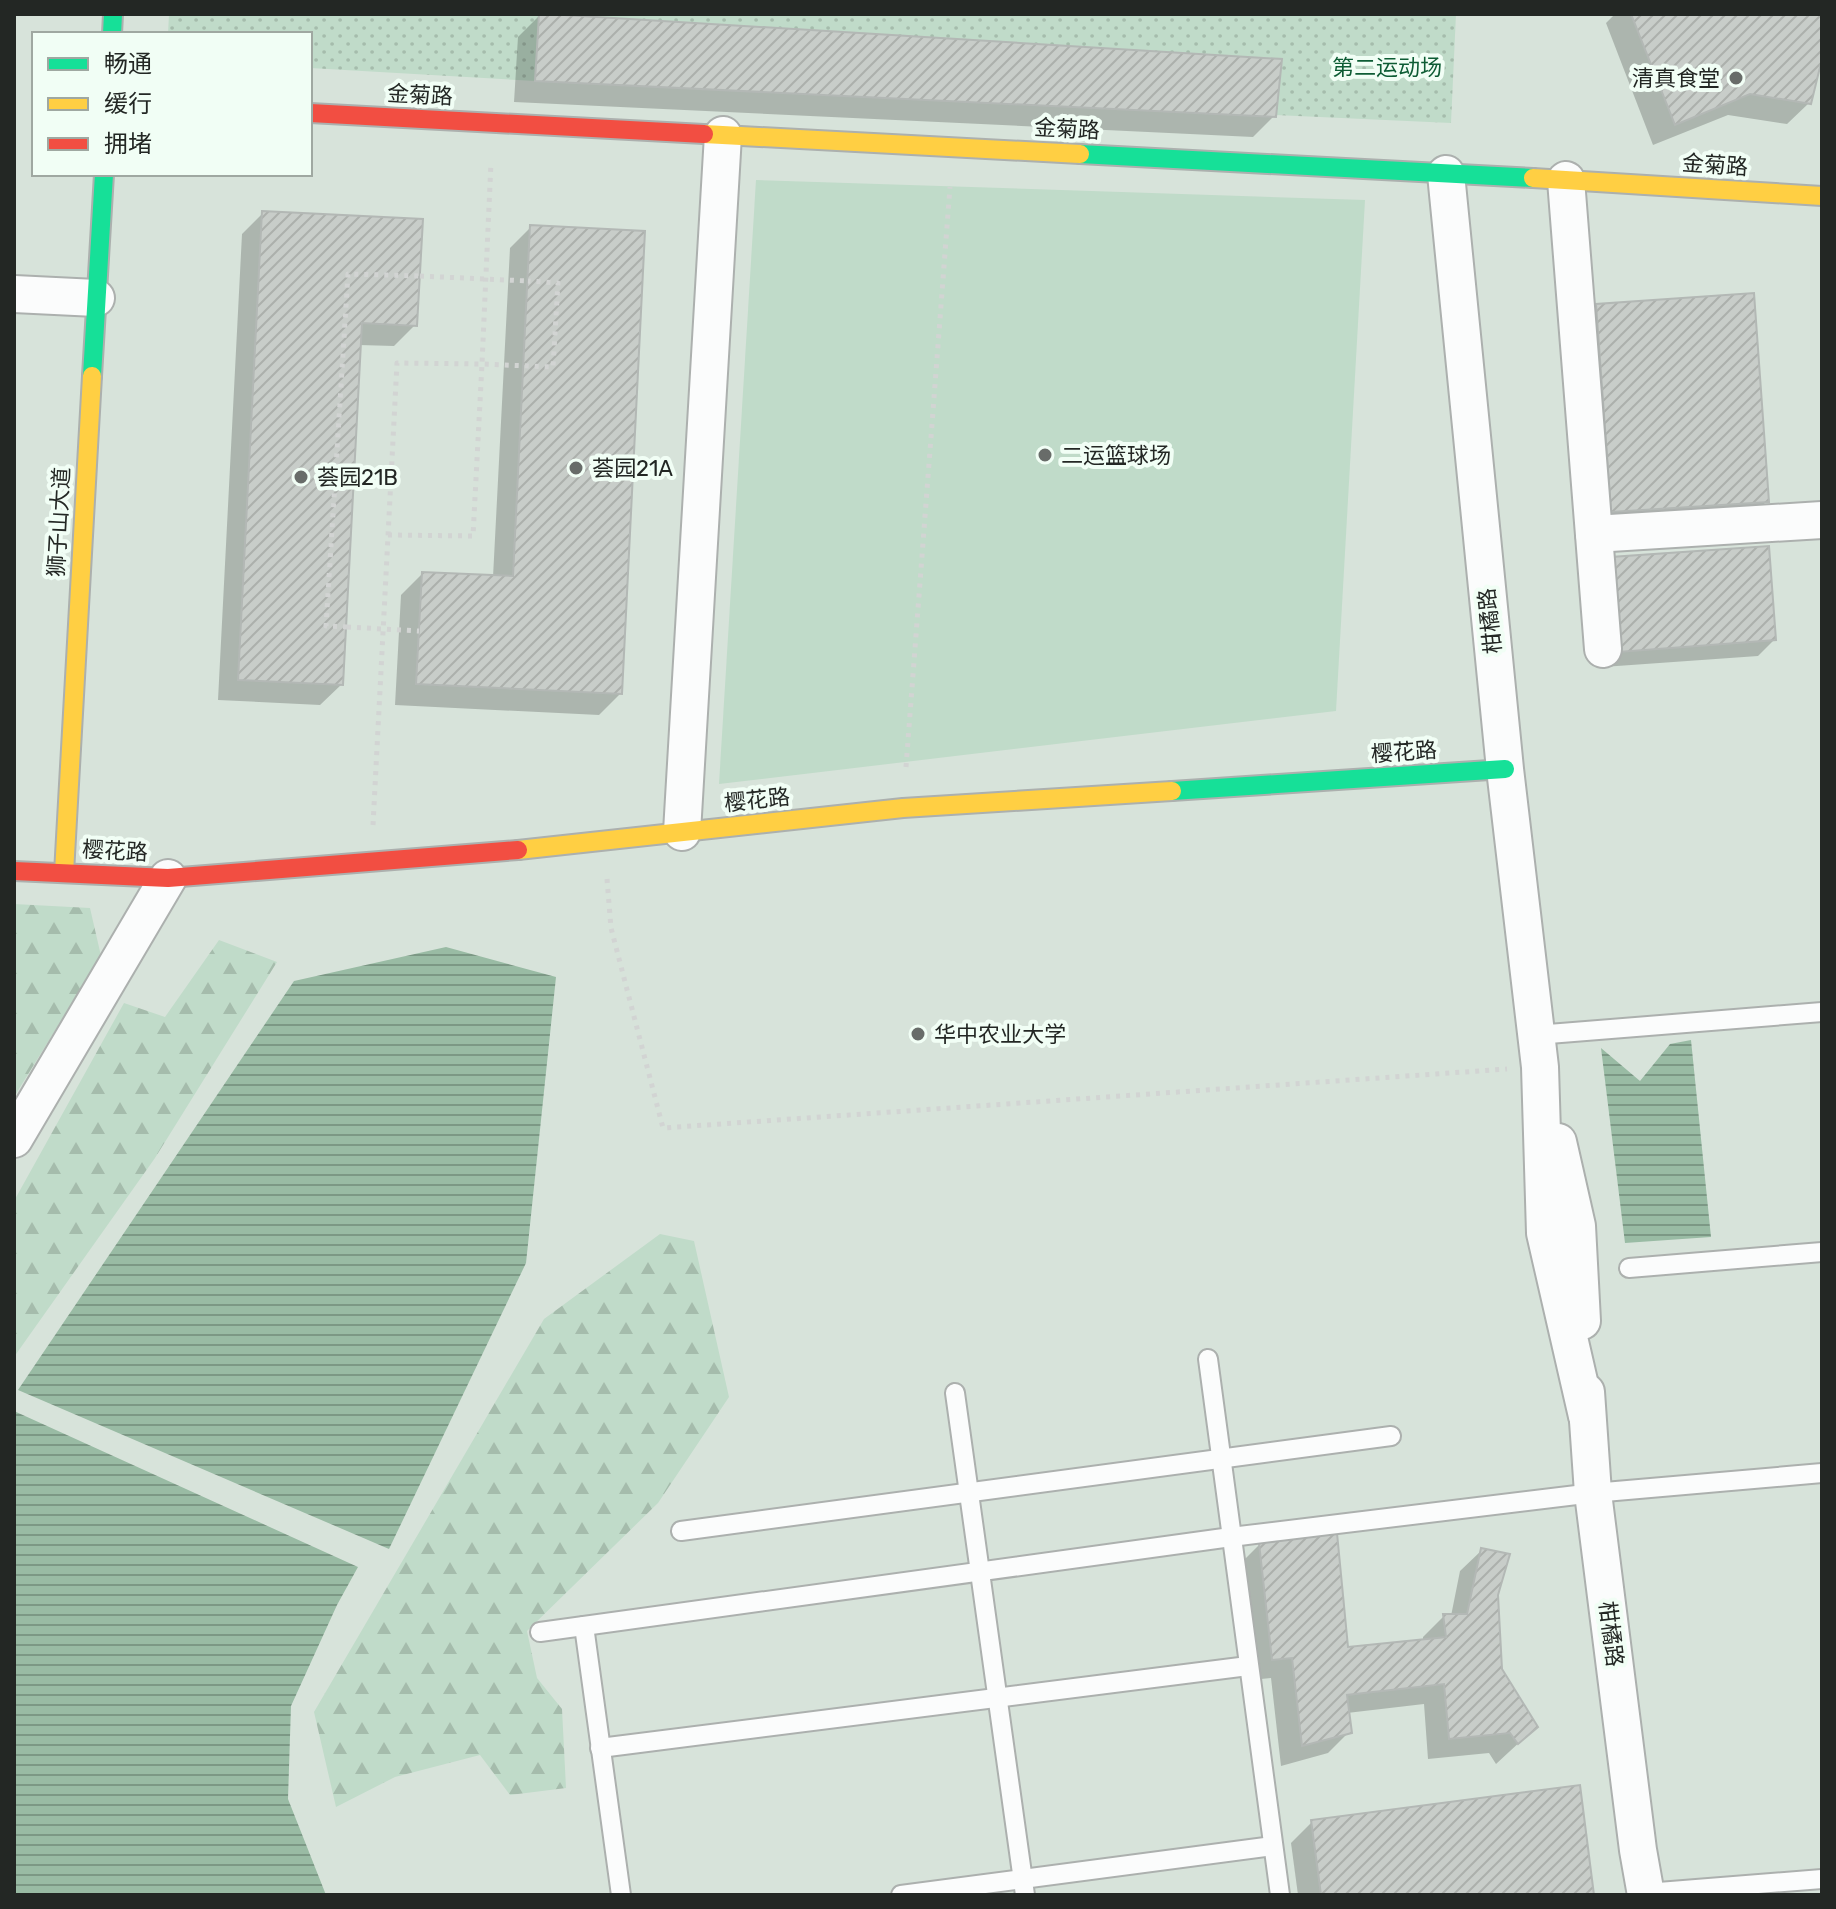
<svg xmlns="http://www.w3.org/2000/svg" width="1836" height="1909" font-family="Rubik,'Noto Sans SC',sans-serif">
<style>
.built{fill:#d7e3da;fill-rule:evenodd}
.grass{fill:url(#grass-dots)}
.forest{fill:url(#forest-firs)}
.pitch{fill:#c0dbc9}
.water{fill:url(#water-rules)}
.shadow{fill:#0003}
.building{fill:url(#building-hatch);stroke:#b3b8b5;stroke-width:2}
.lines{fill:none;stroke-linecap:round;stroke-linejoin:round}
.lane-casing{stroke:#acb0ae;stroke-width:22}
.street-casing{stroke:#acb0ae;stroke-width:40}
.fast-casing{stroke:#acb0ae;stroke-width:22}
.slow-casing{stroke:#acb0ae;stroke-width:22}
.jam-casing{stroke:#acb0ae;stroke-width:22}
.path{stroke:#d2d4d3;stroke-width:5;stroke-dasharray:4 6;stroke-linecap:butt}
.lane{stroke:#fbfcfc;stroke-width:18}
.street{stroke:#fbfcfc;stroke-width:36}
.fast{stroke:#16e098;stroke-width:18}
.slow{stroke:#ffcf43;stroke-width:18}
.jam{stroke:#f24e42;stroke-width:18}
.path-bridge{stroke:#d2d4d3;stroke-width:5;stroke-dasharray:4 6;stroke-linecap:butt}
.poi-dot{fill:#686c69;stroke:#f1fef5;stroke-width:3}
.labels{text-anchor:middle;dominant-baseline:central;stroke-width:8;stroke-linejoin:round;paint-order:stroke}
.park-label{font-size:22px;fill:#0d5c34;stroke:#f1fef5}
.poi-label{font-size:22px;fill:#232724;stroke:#f1fef5;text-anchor:start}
.street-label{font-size:22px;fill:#232724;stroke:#f1fef5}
</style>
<defs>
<pattern id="grass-dots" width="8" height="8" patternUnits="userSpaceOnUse" patternTransform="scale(2)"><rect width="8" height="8" fill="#c0dbc9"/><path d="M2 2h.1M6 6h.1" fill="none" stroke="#a5bcac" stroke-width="1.8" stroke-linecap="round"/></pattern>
<pattern id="forest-firs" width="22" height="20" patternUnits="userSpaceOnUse" patternTransform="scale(2)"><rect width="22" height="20" fill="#c0dbc9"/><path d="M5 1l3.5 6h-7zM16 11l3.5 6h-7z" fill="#a5bcac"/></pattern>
<pattern id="water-rules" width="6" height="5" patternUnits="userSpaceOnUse" patternTransform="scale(2)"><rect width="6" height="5" fill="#99bba4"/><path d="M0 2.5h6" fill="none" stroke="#7c9885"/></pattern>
<pattern id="building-hatch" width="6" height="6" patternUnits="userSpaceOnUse" patternTransform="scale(2)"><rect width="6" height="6" fill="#c8cdc9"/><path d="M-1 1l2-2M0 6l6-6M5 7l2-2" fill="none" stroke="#acb0ac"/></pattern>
</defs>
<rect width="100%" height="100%" fill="#e7ede9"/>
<path class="built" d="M14,14H1822V1895H14ZM34,34H310V174H34Z"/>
<path class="grass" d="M169,14H1456L1451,123L535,81L310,68V34H168Z"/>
<g class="forest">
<path d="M14,904L90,908L101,956L14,1097Z"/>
<path d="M219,940L277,962L155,1158L14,1357V1201L124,1003L165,1017Z"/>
<path d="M660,1234L694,1241L729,1397L658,1503L527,1631L537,1678L562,1709L566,1788L510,1795L480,1755L395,1777L336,1807L314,1712L544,1319Z"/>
</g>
<path class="pitch" d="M756,180L1365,200L1336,711L719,784Z"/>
<g class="water">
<path d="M446,947L556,977L526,1263L389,1549L18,1390L294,981Z"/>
<path d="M1691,1040L1711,1237L1625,1243L1601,1048L1640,1081L1670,1044Z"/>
<path d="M14,1411L358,1567L337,1605L291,1706L288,1799L326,1895H14Z"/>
</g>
<g class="shadow">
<path d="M1615,14H1822V56L1809,103L1787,124L1728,115L1653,145L1606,23Z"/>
<path d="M540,15L1274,116L1253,137L514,102L518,37Z"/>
<path d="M263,213L415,325L394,346L359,345L342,684L320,705L218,700L242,234Z"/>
<path d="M531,227L620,694L599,715L395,705L401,595L422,574L493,577L510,248Z"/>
<path d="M1597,306L1767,501L1745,522L1590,533L1576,328Z"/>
<path d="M1596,574L1774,640L1758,656L1603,667Z"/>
<path d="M1259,1545L1346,1650L1423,1641V1637L1444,1616H1451L1460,1571L1482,1550L1496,1595L1500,1670L1536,1727L1496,1764L1489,1753L1428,1759L1424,1704L1347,1713L1349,1732L1328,1753L1281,1766L1271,1678L1251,1680L1238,1566Z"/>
<path d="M1312,1822L1592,1895H1298L1291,1843Z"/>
</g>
<g class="building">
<path d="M539,14H548L1282,59L1276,117L535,81Z"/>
<path d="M1631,14H1822V59L1811,104L1750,94L1675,125Z"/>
<path d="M262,211L423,219L417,326L362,323L343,685L238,680Z"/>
<path d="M530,225L645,231L622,694L416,684L422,572L513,576Z"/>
<path d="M1754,293L1769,502L1611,512L1596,304Z"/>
<path d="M1769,546L1776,640L1618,652L1611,557Z"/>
<path d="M1337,1533L1348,1647L1446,1637L1443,1614H1467L1481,1548L1510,1554L1498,1595L1502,1669L1538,1727L1518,1744L1510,1733L1449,1739L1444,1684L1347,1695L1352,1733L1302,1746L1292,1658L1272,1660L1259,1543Z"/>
<path d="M1580,1785L1594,1895H1321L1311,1820Z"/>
</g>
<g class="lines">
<g class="lane-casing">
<g id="lane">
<path d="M1536,1035L1822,1012"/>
<path d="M1629,1268L1822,1252"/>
<path d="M1208,1359L1280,1895"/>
<path d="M955,1393L1025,1895"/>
<path d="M681,1531L1391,1436"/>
<path d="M584,1626L621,1895"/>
<path d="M540,1632L1231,1537L1593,1493L1822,1473"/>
<path d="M600,1748L1248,1666"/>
<path d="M1646,1893L1822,1879"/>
<path d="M901,1895L1273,1846"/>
</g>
</g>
<g class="street-casing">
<g id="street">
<path d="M1446,174L1505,769L1540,1067L1545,1233L1587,1416"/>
<path d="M1566,180L1603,649"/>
<path d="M14,294L96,298"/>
<path d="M1594,534L1822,520"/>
<path d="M682,832L723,135"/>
<path d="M14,1139L168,878"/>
<path d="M1558,1142L1577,1226L1582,1321"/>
<path d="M1586,1392L1593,1493L1638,1850L1646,1895"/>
</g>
</g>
<g class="fast-casing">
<g id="fast">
<path d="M112,34L113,14"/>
<path d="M1080,154L1533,178"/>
<path d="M92,376L104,174"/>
<path d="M1172,791L1505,769"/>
</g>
</g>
<g class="slow-casing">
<g id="slow">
<path d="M704,134L1080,154"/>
<path d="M1533,178L1822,196"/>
<path d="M518,850L903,808L1172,791"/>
<path d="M64,873L92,376"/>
</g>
</g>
<g class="jam-casing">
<g id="jam">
<path d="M310,113L704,134"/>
<path d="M14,871L168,878L518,850"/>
</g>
</g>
<g class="path">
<path d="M388,535L473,536L482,364L553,367L558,283L528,281"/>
<path d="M347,627L326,626L348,274L420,276"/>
<path d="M906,767L950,187"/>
<path d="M373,825L397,363L482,364L491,162"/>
<path d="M607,879L611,928L663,1128L1507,1069"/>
</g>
<use href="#lane" class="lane"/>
<use href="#street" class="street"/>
<use href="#fast" class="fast"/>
<use href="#slow" class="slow"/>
<use href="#jam" class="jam"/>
<g class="path-bridge">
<path d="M420,276L528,281"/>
<path d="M347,627L419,631"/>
</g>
</g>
<g class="poi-dot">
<circle cx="1736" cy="78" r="8"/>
<circle cx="1045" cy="455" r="8"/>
<circle cx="576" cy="468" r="8"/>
<circle cx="301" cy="477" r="8"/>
<circle cx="918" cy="1034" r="8"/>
</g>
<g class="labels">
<g class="park-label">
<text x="1387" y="67">第二运动场</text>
</g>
<g class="poi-label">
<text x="1720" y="78" text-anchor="end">清真食堂</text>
<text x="1061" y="455">二运篮球场</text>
<text x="592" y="468">荟园21A</text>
<text x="317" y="477">荟园21B</text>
<text x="934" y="1034">华中农业大学</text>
</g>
<g class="street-label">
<text transform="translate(420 95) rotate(3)">金菊路</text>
<text transform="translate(1067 129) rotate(3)">金菊路</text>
<text transform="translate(1715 165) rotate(4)">金菊路</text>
<text transform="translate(59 522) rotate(-87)">狮子山大道</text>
<text transform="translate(1490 621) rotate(-96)">柑橘路</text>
<text transform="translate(1404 752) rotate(-4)">樱花路</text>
<text transform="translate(757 800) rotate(-6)">樱花路</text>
<text transform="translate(115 851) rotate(3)">樱花路</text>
<text transform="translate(1611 1634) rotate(83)">柑橘路</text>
</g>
</g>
<rect width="1836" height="1909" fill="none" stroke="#232724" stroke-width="32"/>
<rect x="32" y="32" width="280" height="144" fill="#f1fef5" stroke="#9fa8a1" stroke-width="2"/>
<rect x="48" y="58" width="40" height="12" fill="#16e098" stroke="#9fa8a1" stroke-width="2"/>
<text x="104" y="72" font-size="24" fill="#232724">畅通</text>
<rect x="48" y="98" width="40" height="12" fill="#ffcf43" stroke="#9fa8a1" stroke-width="2"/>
<text x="104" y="112" font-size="24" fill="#232724">缓行</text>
<rect x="48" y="138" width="40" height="12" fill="#f24e42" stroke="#9fa8a1" stroke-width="2"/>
<text x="104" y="152" font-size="24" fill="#232724">拥堵</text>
</svg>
